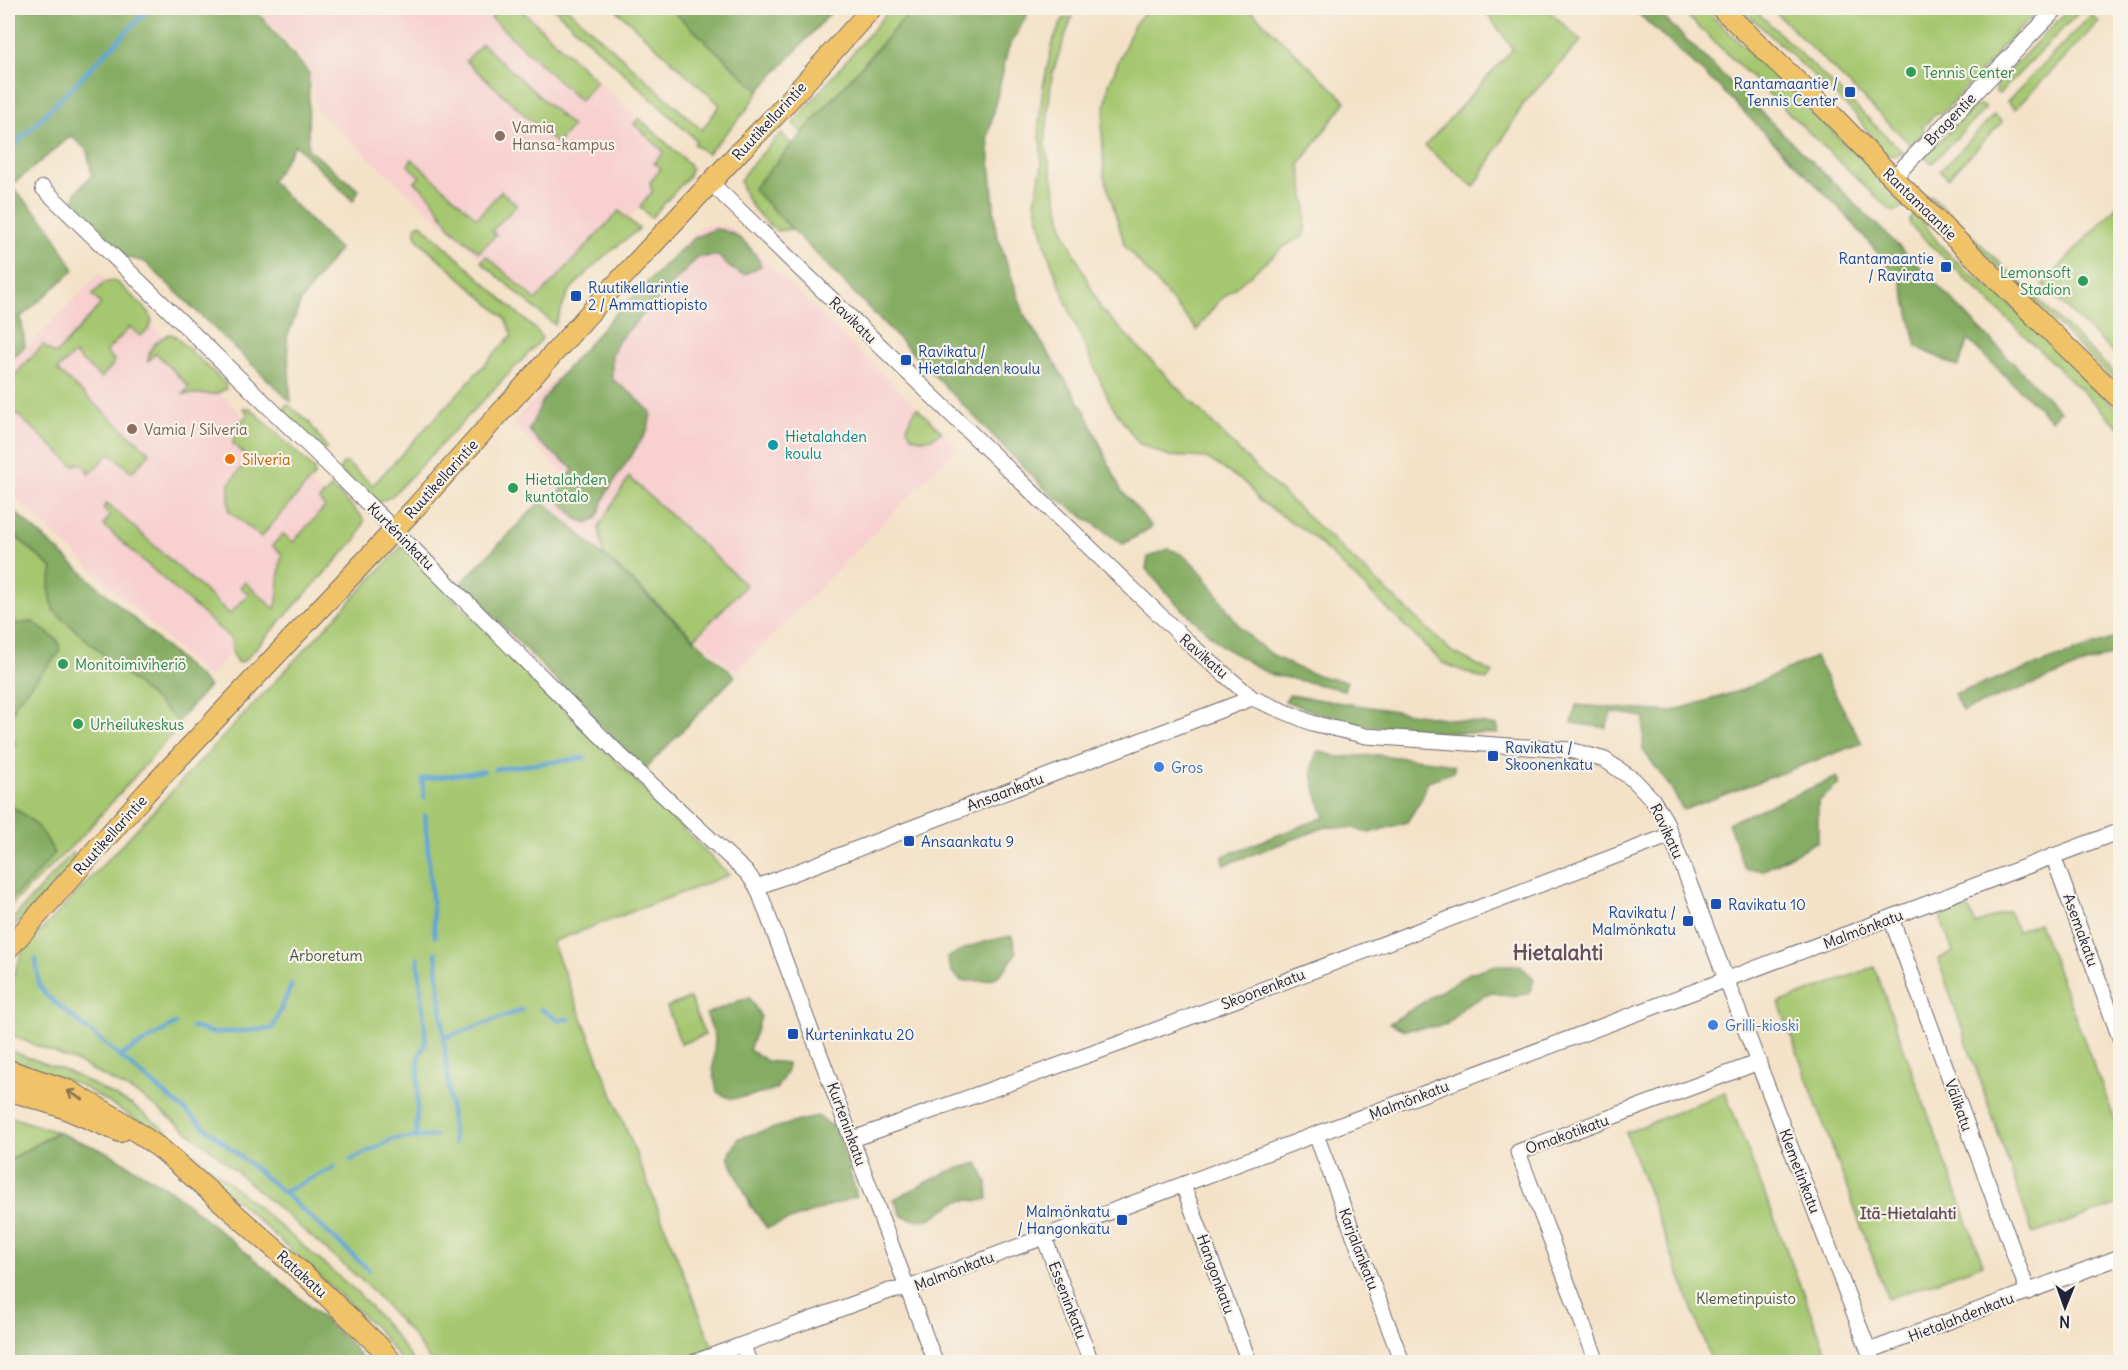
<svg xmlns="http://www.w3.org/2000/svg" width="2128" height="1370" font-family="Delius,sans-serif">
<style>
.built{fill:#f7d0cf}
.green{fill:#a5c76f;stroke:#647455;stroke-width:1.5}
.forest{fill:#84ac62;stroke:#53674e;stroke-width:1.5}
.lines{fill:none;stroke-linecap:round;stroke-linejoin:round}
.stream{stroke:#5ba2d1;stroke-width:4.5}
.minor-casing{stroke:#6c656c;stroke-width:17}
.major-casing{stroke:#6c656c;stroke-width:22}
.minor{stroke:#fff;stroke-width:15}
.major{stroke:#f1c369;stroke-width:20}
.oneway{stroke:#8a7252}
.leisure-dot{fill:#2e9e5b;stroke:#f7f3e8;stroke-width:2}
.transit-dot{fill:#1a4fb4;stroke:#f7f3e8;stroke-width:2}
.education-dot{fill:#8d6e63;stroke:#f7f3e8;stroke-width:2}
.culture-dot{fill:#0f9aa8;stroke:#f7f3e8;stroke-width:2}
.food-dot{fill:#e8710a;stroke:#f7f3e8;stroke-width:2}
.shop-dot{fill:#3f7fe0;stroke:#f7f3e8;stroke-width:2}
.labels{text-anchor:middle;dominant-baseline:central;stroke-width:4.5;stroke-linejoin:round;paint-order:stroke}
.leisure-label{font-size:15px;fill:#27864d;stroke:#f7f3e8;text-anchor:start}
.transit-label{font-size:15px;fill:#164399;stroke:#f7f3e8;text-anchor:start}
.street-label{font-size:15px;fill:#22223b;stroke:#f7f3e8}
.education-label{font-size:15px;fill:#785e54;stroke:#f7f3e8;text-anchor:start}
.culture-label{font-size:15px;fill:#0d838f;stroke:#f7f3e8;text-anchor:start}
.food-label{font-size:15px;fill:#c56008;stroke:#f7f3e8;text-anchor:start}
.shop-label{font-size:15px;fill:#366cbe;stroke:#f7f3e8;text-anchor:start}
.park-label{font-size:15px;fill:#49544b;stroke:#f7f3e8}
.neighbourhood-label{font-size:16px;font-weight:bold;fill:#654f5d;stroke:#f7f3e8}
.district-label{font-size:21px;font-weight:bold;fill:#654f5d;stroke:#f7f3e8}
</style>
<rect width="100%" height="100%" fill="#f7f3e8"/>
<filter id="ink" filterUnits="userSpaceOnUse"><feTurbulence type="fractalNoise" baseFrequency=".0167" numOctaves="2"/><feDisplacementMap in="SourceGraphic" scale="12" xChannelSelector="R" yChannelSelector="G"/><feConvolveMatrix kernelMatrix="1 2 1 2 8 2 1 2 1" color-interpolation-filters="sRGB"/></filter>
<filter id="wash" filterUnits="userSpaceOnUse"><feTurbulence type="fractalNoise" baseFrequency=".008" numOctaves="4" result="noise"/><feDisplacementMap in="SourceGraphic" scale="24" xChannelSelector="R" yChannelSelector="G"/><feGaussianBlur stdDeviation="1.35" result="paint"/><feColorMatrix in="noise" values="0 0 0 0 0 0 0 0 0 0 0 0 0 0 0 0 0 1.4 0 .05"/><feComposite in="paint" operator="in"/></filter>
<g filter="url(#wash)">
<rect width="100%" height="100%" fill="#f4e2c8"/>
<g class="built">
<path d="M258,8H525L681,162L542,314L317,110L309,66Z"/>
<path d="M703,225L729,226L958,447L737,672L542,497L564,474L512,423Z"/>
<path d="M100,273L347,520L208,678L8,491V367Z"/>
</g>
<g class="green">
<path d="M501,8H519L597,81L580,101L491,18Z"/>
<path d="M553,8H567L702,130L720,105L614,8H670L759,91L746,111L707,154L694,144L696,140Z"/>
<path d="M891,8H913L802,133L793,123Z"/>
<path d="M1148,8H1248L1346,101L1300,164L1306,209L1305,235L1285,246L1217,303L1197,330L1125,246L1104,175L1102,127L1109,84L1134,25Z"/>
<path d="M1483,8H1546L1581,41L1524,103L1474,187L1425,146L1513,49Z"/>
<path d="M1679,8H1704L1907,203L1897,211H1891Z"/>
<path d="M1741,8H1753L1904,153L1892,156L1883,153L1855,114Z"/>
<path d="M1771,8H2041L1999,50L1997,55L1941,114H1936L1923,126L1924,132L1911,145Z"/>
<path d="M2070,8H2083L1999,94L1996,92L1997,83Z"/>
<path d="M2091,15L2099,22L2015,109L2007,102Z"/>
<path d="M1072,17L1052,74L1045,144L1064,231L1101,309L1255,467L1451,651L1493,673L1486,680L1443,663L1310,534L1258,500L1248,485L1207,458L1168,456L1138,443L1111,404L1073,320L1047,251L1035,203L1042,164L1039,123L1043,87L1053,41L1063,19Z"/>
<path d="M482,44L572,126L557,144L466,61Z"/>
<path d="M1981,105L1986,108L1932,163L1924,157L1974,106Z"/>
<path d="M1994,115L2002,122L1948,178L1940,171Z"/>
<path d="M639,118L689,164L691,169L689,176L651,218L640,207L652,192L650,182L661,169L654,163L664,152L634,124Z"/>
<path d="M781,133L792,145L753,189L792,229L777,231C760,218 745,202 740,181L747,170Z"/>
<path d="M412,159L477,218L501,191L517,205L492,231L496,235L479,252L450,227L431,197L415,182L420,177L408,165Z"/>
<path d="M1926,196L1932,197L2120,379V382L2108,375Z"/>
<path d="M2120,203V359L2042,285Z"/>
<path d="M619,211L639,229L601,259L569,291L555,325L481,262L486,256L489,258L536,300Z"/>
<path d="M1916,213L1940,245L1966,270L2002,297L2120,411V428L1910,225V219Z"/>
<path d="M420,223L539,333L542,339L392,496L375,504L339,471L343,463H347L373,485L512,335L505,318L417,239L415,228Z"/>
<path d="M113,281L118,283L149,312L152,321L149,329L140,336L130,327L106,352L114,360L112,366L101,378L74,354L57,370L150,453L132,472L110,453L89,474L85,467L79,463L74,466L8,406V382L43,345L54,354L59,351L101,304L92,295L105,282Z"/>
<path d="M170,334L174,335L225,383L226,389L215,394H183L189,387L156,353L148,361C149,347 157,339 170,334Z"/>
<path d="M287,404L309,422L327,448L324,451L282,413Z"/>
<path d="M243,408H250L314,469L315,475L261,537L229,511V484L249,458L233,444L236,427L248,414Z"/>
<path d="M917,408L942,432C930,440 925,442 911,436L907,428L911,417Z"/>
<path d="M629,477L746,585L695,638L603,554L599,527Z"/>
<path d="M332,487L362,517L364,521L357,538L244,661L238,663L233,656L231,639L103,525L110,516L103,509L107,503L230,614L249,594L240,587L245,582L275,609C281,591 277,572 282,554L272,546L283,534L293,542L325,507L319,500Z"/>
<path d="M8,530L53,569L56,603L181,724L83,835L8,908Z"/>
<path d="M402,546L729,875L552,942L713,1348L673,1362H431L413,1336L369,1287L208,1147L142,1097L79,1063L8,1034V998L10,984L23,950Z"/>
<path d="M73,852L75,857L71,866L8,933V924Z"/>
<path d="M1968,908L1976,924L2009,911L2018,931L2039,923L2120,1133V1204L2033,1234L1938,959L1953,952L1940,917Z"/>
<path d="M1874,967L1983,1264L1888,1299L1779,1003Z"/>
<path d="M690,998L705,1035L681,1044L667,1007Z"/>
<path d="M8,1050L69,1072L132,1105L178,1139L358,1293L392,1332L414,1362H402L377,1329L235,1199L147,1126L80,1085L16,1063L8,1054Z"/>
<path d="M1725,1092L1830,1362H1712L1626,1133Z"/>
<path d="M8,1116L57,1132L8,1161Z"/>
</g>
<g class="forest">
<path d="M8,8H254L309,73L308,149L359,190L353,201L295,145C286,157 281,170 271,181L339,249L301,301L287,338L291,402L145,262L121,256L72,206L77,191L92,175L87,150L71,136L11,186L49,226L74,270L21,317L25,346L8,363Z"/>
<path d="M670,8H835L759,91Z"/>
<path d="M913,8H1031L1008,49L988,136L996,232L1025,316L1086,413L1121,490L1152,527L1123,544L1048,492L753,189Z"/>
<path d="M1632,8H1654L1917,264L2060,411L2051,420L1968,340L1958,367L1917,347L1902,283L1848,217L1719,87Z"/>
<path d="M715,229C735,230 754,247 761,266L744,275L730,268L718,256L698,257L619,340L612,355V379L631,393L651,412L648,430L607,492L597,518L588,523L577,519L557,498L573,469L539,442L529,430L542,402L556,381L615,314L681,249L696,237Z"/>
<path d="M542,500L735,676L644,770L461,583Z"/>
<path d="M14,511L209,686L178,721L53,610L49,587L53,569L8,529V517Z"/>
<path d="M1168,549C1199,554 1222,607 1242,629C1268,658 1309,677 1347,681L1344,690L1269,674L1223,647L1174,601L1146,569L1148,557Z"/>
<path d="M8,614L17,624L33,622L58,641L60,652L17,701L8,724L15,744L8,753Z"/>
<path d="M2120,636V651L1962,711L1954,694Z"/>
<path d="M1815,657L1862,743L1683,810L1671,788L1643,750L1644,717L1611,712L1606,728L1572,723L1576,705L1669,712L1742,690Z"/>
<path d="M1289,695L1497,726L1498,734L1433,732L1367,726L1317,713L1285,701Z"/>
<path d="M1318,751L1339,757L1378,755L1441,762L1454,766V772L1428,781L1422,798L1407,822L1369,833L1353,828L1326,827L1224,865L1223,856L1325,817C1318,796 1305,773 1318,751Z"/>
<path d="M1837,777L1839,784L1818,802V841L1764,870L1745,869L1728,823Z"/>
<path d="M12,807C32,818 46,832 54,854L26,885L8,901V820Z"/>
<path d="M1012,936L1016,953C998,982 994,981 961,981L952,972L947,958C967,945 989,940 1012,936Z"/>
<path d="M1496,965H1519L1534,979L1529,994L1508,996L1492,992L1465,1006L1447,1024L1439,1026L1404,1030L1390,1023L1470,973Z"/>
<path d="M749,997L761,1017L749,1050L767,1061L787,1063V1071L776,1089L760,1094L731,1099L717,1092L713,1069L715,1036L706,1014Z"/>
<path d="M817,1116L837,1129L855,1189V1197L767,1228L751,1206L728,1157L739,1138Z"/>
<path d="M57,1132L109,1153L173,1192L284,1284L348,1341L365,1362H8V1161Z"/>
<path d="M978,1163L987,1183L988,1199C979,1202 966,1199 959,1201C933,1212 936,1227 902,1216L894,1199L947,1172Z"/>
</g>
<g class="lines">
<g class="stream">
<path d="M14,146L150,8"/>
<path d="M495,769L585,758"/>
<path d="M424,798L422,779L484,771"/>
<path d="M425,815L435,937"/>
<path d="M436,953L454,1144"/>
<path d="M36,959L39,985L46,995L283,1192L369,1270"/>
<path d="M541,1009L558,1020L569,1019"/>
<path d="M192,1027L213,1033L272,1029L292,984"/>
<path d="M444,1038L522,1010"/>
<path d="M119,1057L175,1024"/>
<path d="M416,1137L419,1057L426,1041L418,958"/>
<path d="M351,1160L393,1139L435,1136"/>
<path d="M283,1192L335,1167"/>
</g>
</g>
</g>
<g filter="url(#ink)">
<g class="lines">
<g class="minor-casing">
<g id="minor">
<path d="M1893,178L2057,8"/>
<path d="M711,183L1193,647L1252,698L1312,723L1366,736L1570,750L1605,760L1634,780L1652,799L1665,820L1873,1362"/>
<path d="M43,188L335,471L621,756L748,874L757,887L761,897L935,1362"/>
<path d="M2053,856L2120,1038"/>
<path d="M757,887L1252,698"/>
<path d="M1891,918L2028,1292"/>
<path d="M1316,1135L1402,1362"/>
<path d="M853,1139L1124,1042L1671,835"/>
<path d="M1183,1185L1249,1362"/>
<path d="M1044,1237L1091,1362"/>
<path d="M743,1346L749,1362"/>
<path d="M1869,1351L2120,1257"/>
<path d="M695,1362L889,1291L906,1289L927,1281L2120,831"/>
<path d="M1597,1362L1518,1152L1759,1062"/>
</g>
</g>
<g class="major-casing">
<g id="major">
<path d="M1721,8L1829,112L1893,178L2120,399"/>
<path d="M8,949L146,793L415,508L604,297L740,151L774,117L872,8"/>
<path d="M8,1070L68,1090L118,1119L161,1149L306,1276L380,1347L392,1362"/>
<path d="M8,1090L61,1107L120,1132"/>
</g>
</g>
<use href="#minor" class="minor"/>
<use href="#major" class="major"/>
</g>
<defs><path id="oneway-shaft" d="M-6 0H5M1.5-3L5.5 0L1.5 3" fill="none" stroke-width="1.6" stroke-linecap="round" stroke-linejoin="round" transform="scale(1.5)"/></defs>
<use class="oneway" href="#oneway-shaft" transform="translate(75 1095) rotate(-151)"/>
</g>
<g class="leisure-dot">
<circle cx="1911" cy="72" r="6"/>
<circle cx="2083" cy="281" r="6"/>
<circle cx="513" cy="488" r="6"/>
<circle cx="63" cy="664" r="6"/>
<circle cx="78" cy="724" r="6"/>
</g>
<g class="transit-dot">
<rect x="1844" y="86" width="12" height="12" rx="3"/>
<rect x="1940" y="261" width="12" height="12" rx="3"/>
<rect x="570" y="290" width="12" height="12" rx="3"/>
<rect x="900" y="354" width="12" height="12" rx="3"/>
<rect x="1487" y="750" width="12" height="12" rx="3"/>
<rect x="903" y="835" width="12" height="12" rx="3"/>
<rect x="1710" y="898" width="12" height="12" rx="3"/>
<rect x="1682" y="915" width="12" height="12" rx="3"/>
<rect x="787" y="1028" width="12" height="12" rx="3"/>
<rect x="1116" y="1214" width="12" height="12" rx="3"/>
</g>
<g class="education-dot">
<circle cx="500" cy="136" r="6"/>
<circle cx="132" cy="429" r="6"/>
</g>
<circle class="culture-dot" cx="773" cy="445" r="6"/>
<circle class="food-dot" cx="230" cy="459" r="6"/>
<g class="shop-dot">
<circle cx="1159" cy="767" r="6"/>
<circle cx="1713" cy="1025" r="6"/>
</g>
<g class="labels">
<g class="leisure-label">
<text x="1923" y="72">Tennis Center</text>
<text x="2071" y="272" text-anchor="end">Lemonsoft<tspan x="2071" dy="17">Stadion</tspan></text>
<text x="525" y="479">Hietalahden<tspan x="525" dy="17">kuntotalo</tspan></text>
<text x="75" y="664">Monitoimiviheriö</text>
<text x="90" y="724">Urheilukeskus</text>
</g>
<g class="transit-label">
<text x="1838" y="83" text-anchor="end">Rantamaantie /<tspan x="1838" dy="17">Tennis Center</tspan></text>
<text x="1934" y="258" text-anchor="end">Rantamaantie<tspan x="1934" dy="17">/ Ravirata</tspan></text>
<text x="588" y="287">Ruutikellarintie<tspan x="588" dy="17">2 / Ammattiopisto</tspan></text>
<text x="918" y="351">Ravikatu /<tspan x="918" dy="17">Hietalahden koulu</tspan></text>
<text x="1505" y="747">Ravikatu /<tspan x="1505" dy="17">Skoonenkatu</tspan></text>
<text x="921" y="841">Ansaankatu 9</text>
<text x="1728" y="904">Ravikatu 10</text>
<text x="1676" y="912" text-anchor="end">Ravikatu /<tspan x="1676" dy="17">Malmönkatu</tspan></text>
<text x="805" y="1034">Kurteninkatu 20</text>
<text x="1110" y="1211" text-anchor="end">Malmönkatu<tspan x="1110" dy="17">/ Hangonkatu</tspan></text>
</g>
<g class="street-label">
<text transform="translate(1950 119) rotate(-46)">Bragentie</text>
<text transform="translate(769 121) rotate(-47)">Ruutikellarintie</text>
<text transform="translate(1920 204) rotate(44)">Rantamaantie</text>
<text transform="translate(853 320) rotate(44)">Ravikatu</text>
<text transform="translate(441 479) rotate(-48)">Ruutikellarintie</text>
<text transform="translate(401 536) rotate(45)">Kurténinkatu</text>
<text transform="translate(1204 656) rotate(41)">Ravikatu</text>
<text transform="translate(1005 792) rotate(-21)">Ansaankatu</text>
<text transform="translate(1667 831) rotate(65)">Ravikatu</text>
<text transform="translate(110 835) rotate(-48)">Ruutikellarintie</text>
<text transform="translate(1863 929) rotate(-21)">Malmönkatu</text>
<text transform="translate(2081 930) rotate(70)">Asemakatu</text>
<text transform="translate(1263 989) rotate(-21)">Skoonenkatu</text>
<text transform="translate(1409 1100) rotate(-21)">Malmönkatu</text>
<text transform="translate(1959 1105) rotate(70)">Välikatu</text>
<text transform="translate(847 1124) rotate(70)">Kurteninkatu</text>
<text transform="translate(1567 1134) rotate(-20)">Omakotikatu</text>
<text transform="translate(1800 1171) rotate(69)">Klemetinkatu</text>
<text transform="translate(1359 1249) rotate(69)">Karjalankatu</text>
<text transform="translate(954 1271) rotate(-21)">Malmönkatu</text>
<text transform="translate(302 1274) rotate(42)">Ratakatu</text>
<text transform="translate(1216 1274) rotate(70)">Hangonkatu</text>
<text transform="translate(1068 1300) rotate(69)">Esseninkatu</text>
<text transform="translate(1961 1317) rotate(-21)">Hietalahdenkatu</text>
</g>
<g class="education-label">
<text x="512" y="127">Vamia<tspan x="512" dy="17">Hansa-kampus</tspan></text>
<text x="144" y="429">Vamia / Silveria</text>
</g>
<g class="culture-label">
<text x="785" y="436">Hietalahden<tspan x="785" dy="17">koulu</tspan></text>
</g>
<g class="food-label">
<text x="242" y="459">Silveria</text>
</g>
<g class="shop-label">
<text x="1171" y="767">Gros</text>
<text x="1725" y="1025">Grilli-kioski</text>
</g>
<g class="park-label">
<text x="326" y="955">Arboretum</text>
<text x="1746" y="1298">Klemetinpuisto</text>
</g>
<g class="neighbourhood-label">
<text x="1908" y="1213">Itä-Hietalahti</text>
</g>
<g class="district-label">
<text x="1558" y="952">Hietalahti</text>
</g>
</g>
<rect width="2128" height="1370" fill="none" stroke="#f7f3e8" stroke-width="30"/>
<g transform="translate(2065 1307) rotate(181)" stroke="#f7f3e8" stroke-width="4.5" paint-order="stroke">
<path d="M0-4.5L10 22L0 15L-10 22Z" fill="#22223b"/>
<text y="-9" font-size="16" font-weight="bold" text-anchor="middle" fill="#22223b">N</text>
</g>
</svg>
